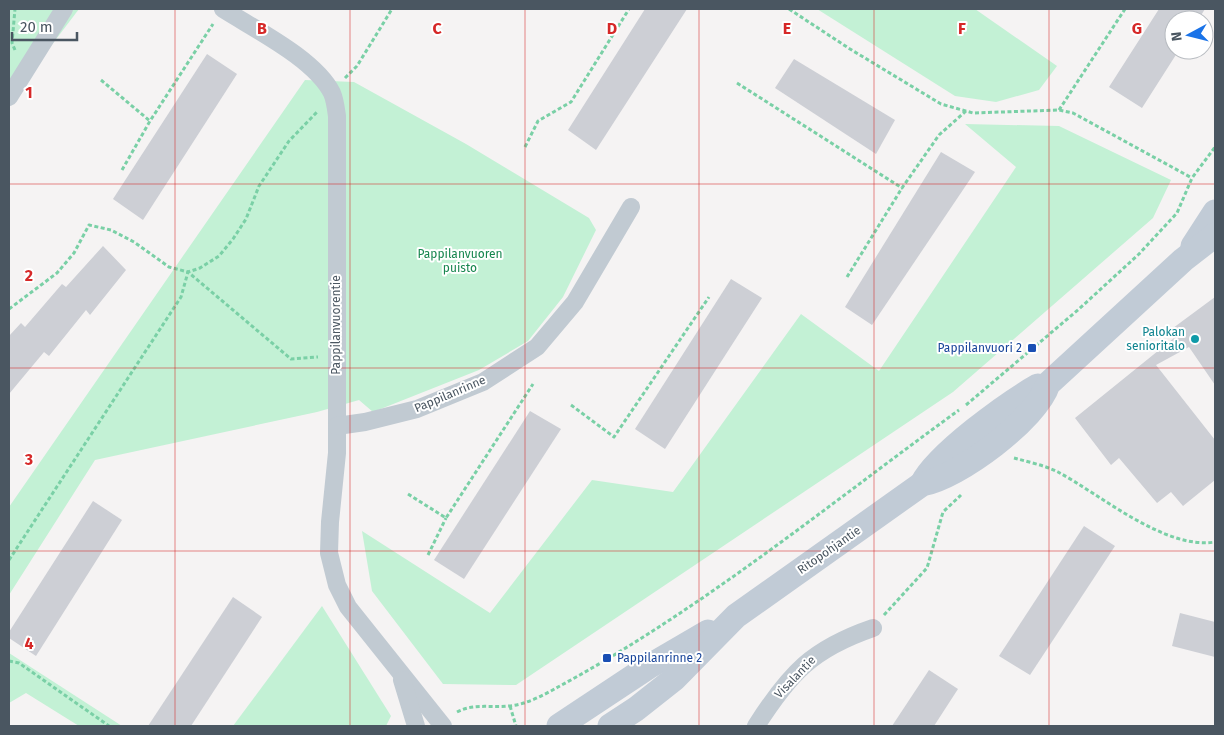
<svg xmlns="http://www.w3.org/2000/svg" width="1224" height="735" font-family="'Fira Sans',sans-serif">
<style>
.green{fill:#c3f1d5}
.building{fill:#cdcfd5}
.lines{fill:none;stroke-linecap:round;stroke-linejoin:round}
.path{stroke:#7ad0a6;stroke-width:3;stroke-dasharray:4 2.5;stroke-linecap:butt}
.minor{stroke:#c1cad2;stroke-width:18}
.secondary{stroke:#c1cbd6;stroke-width:25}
.grid{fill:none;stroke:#d62828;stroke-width:1;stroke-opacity:0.55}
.culture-dot{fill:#0f9aa8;stroke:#fff;stroke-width:2}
.transit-dot{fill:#1a4fb4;stroke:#fff;stroke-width:2}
.labels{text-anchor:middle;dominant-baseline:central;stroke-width:4;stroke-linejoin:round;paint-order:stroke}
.park-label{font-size:12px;fill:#17864f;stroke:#fff}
.street-label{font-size:12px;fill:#4a5661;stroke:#fff}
.culture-label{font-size:12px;fill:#0d838f;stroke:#fff;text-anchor:end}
.transit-label{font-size:12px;fill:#164399;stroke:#fff;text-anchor:end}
.grid-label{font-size:16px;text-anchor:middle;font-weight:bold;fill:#d62828;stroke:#fff;stroke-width:4;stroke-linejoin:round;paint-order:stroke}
</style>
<rect width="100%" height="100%" fill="#f5f3f3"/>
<g class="green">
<path d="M9,9H79L9,101Z"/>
<path d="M817,9H975L1057,66L1039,90L996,102L955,96Z"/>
<path d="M305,80L354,82L466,144L589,218L596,230L563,297L528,341L479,370L373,412L359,400L317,412L95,460L9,595V507Z"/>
<path d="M965,124L1059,126L1171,180L1153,218L953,392L516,685L443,684L372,591L362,531L490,613L592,480L673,492L801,314L879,371L1016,167Z"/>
<path d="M322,606L391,716L386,726H233Z"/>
<path d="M9,653L122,726H79L26,693L9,703Z"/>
</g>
<g class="building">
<path d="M645,9H687L596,150L568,130Z"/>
<path d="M1159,9H1205L1198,20H1174V50H1179L1142,108L1109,87Z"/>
<path d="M207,54L237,74L143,220L113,199Z"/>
<path d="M794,59L895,120L876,154L775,88Z"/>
<path d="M941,152L975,172L872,325L845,307Z"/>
<path d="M103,246L126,270L90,315L86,310L49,356L44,352L9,394V336L21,323L25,327L62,284L66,287Z"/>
<path d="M731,279L762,298L665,449L635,429Z"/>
<path d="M1215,297V385L1189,347L1156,365L1215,440V480L1183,506L1171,492L1157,503L1119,458L1111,465L1075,418L1174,338L1169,331Z"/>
<path d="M530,411L561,429L464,579L434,560Z"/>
<path d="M93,501L122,520L36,656L9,638V632Z"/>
<path d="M1084,526L1115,546L1030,675L999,656Z"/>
<path d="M233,597L262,617L191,726H148Z"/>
<path d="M1180,613L1215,622V657L1172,646Z"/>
<path d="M929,670L958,689L934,726H892Z"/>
</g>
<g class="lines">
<g class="path">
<path d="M789,9L850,49L941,104L973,113L1059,110L1073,113L1192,178"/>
<path d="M15,50L12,43L15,9"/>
<path d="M345,78L357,66L392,9"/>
<path d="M101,80L150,121"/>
<path d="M737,83L902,188L939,135L966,111"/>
<path d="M1059,110L1125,9"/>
<path d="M525,147L538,121L571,102L629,9"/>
<path d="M122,170L150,121L213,24"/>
<path d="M847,277L902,188"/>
<path d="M9,309L57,273L74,253L89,225L111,230L134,242L169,267L188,272L200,268L219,256L233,239L246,219L259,186L289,141L317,112"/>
<path d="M571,405L614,437L709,297"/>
<path d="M966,405L1079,309L1139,254L1177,213L1192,178L1215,147"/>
<path d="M1014,458C1028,462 1044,465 1058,472C1101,495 1165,550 1215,542"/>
<path d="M408,494L446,518L533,384"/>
<path d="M428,555L446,518"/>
<path d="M9,560L181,297L188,272L291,359L318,357"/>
<path d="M884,615L927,568L943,512L961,495"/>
<path d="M9,661L19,663L109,726"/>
<path d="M510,706L516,726"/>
<path d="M457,712C474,703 491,708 509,706C525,705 544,695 558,687C701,610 828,505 959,410"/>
</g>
<g class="minor">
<path d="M223,9C256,30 315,59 332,93C335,100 336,109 337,116V453L330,522L329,553L337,585L348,607L443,726"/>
<path d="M9,97L64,9"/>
<path d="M337,426L365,422L417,409L483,382L537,347L575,302L631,207"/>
<path d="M402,680L416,726"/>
<path d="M756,726C790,673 812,649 873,628"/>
</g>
<g class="secondary">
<path d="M1193,246L1215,212"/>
<path d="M922,484C937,454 1008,403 1038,386"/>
<path d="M559,726L648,667L708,632"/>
<path d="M610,726L636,709L674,679L736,616L922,484C958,478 1037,419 1048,384L1183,260L1215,235"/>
</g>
</g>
<path class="grid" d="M175,9V726M350,9V726M525,9V726M699,9V726M874,9V726M1049,9V726M9,184H1215M9,368H1215M9,551H1215"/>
<circle class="culture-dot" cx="1195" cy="339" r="5"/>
<g class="transit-dot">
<rect x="1027" y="343" width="10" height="10" rx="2.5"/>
<rect x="602" y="653" width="10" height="10" rx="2.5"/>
</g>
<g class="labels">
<g class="park-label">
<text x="460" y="254">Pappilanvuoren<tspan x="460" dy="14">puisto</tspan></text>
</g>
<g class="street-label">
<text transform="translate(336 325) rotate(-90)">Pappilanvuorentie</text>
<text transform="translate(450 394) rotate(-23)">Pappilanrinne</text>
<text transform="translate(829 550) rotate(-35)">Ritopohjantie</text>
<text transform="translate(795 677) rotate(-46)">Visalantie</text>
</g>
<g class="culture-label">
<text x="1185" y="332">Palokan<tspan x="1185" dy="14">senioritalo</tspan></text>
</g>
<g class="transit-label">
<text x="1022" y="348">Pappilanvuori 2</text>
<text x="617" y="658" text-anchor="start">Pappilanrinne 2</text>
</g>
</g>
<g class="grid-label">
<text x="262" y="34">B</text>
<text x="437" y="34">C</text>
<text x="612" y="34">D</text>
<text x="787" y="34">E</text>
<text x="962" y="34">F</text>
<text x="1137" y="34">G</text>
<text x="29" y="98">1</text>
<text x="29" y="281">2</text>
<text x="29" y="465">3</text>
<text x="29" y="649">4</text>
</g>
<rect width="1224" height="735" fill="none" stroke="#4a5661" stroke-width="20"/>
<g transform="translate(1189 35) rotate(263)"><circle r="24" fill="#ffffff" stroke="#b7bbc0"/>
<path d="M0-4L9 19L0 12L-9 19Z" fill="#1a73e8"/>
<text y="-8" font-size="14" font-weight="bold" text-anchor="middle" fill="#4a5661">N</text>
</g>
<path d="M12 32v8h65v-8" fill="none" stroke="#4a5661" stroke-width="2.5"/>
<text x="20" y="32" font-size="15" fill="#4a5661" stroke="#ffffff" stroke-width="4" paint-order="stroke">20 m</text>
</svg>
